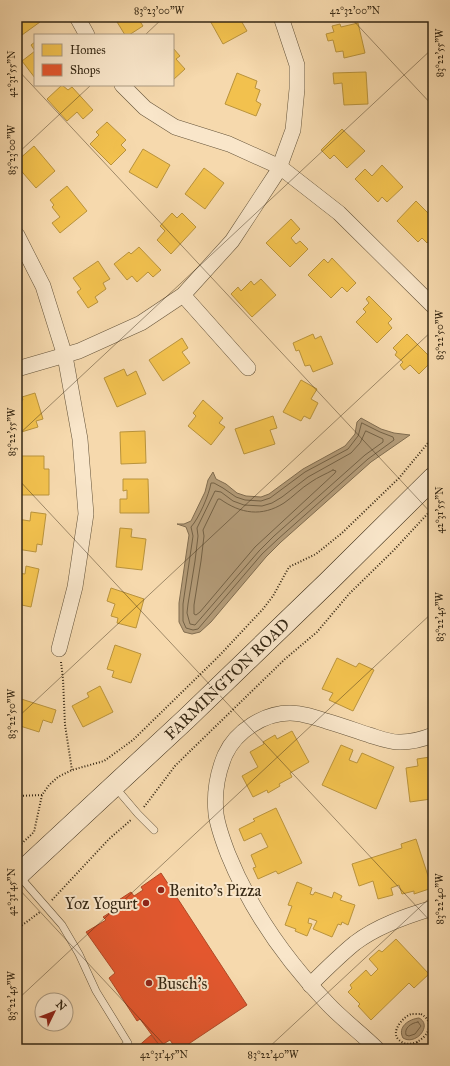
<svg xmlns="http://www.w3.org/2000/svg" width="450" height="1066" font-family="'IM FELL Great Primer',serif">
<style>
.water{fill:#b49c79;stroke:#816d50}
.homes{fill:#f2c14e;stroke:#b9933c}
.shops{fill:#e4572e;stroke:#b04926}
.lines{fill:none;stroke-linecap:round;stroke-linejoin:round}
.shore{stroke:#746246;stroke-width:1}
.lane-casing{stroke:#65543a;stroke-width:8}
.street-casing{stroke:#65543a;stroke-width:16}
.secondary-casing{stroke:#352713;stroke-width:22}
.path{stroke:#352713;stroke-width:2;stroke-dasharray:1 2;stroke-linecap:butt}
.lane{stroke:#f9e6ca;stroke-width:7}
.street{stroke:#f9e6ca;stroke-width:15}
.secondary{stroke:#f9e6ca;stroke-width:21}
.ticks{fill:none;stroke:#352713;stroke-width:1;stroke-opacity:0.45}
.poi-dot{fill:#8f2418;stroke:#f9e6ca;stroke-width:1.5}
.labels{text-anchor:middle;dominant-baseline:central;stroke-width:4;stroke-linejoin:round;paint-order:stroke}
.street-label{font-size:16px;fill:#352713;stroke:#f9e6ca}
.poi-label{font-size:16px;fill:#352713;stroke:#f9e6ca;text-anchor:start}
.neatline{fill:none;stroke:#352713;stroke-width:1.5}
.ticks-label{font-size:10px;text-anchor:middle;fill:#352713}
</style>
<rect width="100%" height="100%" fill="#f6d9ad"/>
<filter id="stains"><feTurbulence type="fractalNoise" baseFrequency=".005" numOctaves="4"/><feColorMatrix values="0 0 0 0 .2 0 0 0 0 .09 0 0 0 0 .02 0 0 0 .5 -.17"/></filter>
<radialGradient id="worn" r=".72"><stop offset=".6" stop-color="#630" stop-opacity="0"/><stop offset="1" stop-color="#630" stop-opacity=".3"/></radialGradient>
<g class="water">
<path d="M361,418L381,429L394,433L410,435L371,462L281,542L266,557L211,622L200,632L192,634L184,632L179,622V603L189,535L186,527L177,524H184L191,521L205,492L208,480L213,472L216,479L226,484L237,493L246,496L261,497L269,494L303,469L345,446L355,434L357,422Z"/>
<path d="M419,1018C433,1025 416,1046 403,1038C397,1027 409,1019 419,1018Z"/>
</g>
<g class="homes">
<path d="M17,17H36L40,22L22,35L17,28Z"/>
<path d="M114,17H137L143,26L129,35H125Z"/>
<path d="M208,17H239L247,31L223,44Z"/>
<path d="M358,23L365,53L344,58L343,51L336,52L333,40L328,41L326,34L334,32L332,26L340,24L341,27Z"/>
<path d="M35,42V51L31,45Z"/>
<path d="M173,48L180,56L176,59L185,69L173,80Z"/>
<path d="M35,51V78L22,61Z"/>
<path d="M366,72L368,104L344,105L342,83L334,84L333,73Z"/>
<path d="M237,73L257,81L255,88L260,90L256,101L261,104L256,116L225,104Z"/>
<path d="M62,85L68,90L72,87L93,110L83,119L77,112L67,121L47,99Z"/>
<path d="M107,122L126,140L121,145L126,150L111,165L90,144L99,135L96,132Z"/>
<path d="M342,129L365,151L347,168L334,155L330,159L321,150Z"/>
<path d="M34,146L55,171L36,188L17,166V161Z"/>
<path d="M143,149L170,165L157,188L129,172Z"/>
<path d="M382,165L403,187L387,202L382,197L378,202L355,179L365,169L372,176Z"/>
<path d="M204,168L224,183L205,209L185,194Z"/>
<path d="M67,186L87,211L60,233L52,223L60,217L52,207L54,205L50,200Z"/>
<path d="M416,201L433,218V237L427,243L422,238L418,242L397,221Z"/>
<path d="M172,213L177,218L182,213L196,227L171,254L157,240L165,231L160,226Z"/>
<path d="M291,219L300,229L291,238L296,244L300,241L308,249L290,267L266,243Z"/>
<path d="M139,247L161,270L153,277L148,272L137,282L132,276L127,280L114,264L129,252L131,254Z"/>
<path d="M332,258L356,283L347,292L342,287L331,298L308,275L324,259L328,263Z"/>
<path d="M98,261L110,279L103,283L106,289L95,297L98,302L88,308L77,292L81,289L73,278Z"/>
<path d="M261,279L276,295L252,317L231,294L238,287L241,291L251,281L254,285Z"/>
<path d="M369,296L392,319L388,323L392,328L377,343L356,322L366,312L363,309L369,303L366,299Z"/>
<path d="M313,334L315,339L321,336L333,364L313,372L310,365L305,366L299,350L296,351L293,343Z"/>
<path d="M407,334L433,360L419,374L410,365L404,370L400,365L403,362L395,355L397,352L393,348Z"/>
<path d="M182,338L188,348L182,352L190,363L163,381L149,360Z"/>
<path d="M124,369L127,376L136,371L146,394L117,407L104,378Z"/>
<path d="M301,380L317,389L311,399L318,403L310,419L304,416L301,421L283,412Z"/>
<path d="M35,393L43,419L36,421L38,427L18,433L17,402L23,400L22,397Z"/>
<path d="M203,400L223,418L219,423L225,427L211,445L188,426L196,416L193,413Z"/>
<path d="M273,416L277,428L270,430L275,444L244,454L235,429Z"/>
<path d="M145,431L146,463L121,464L120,432Z"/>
<path d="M21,456H44V469H49V495H21Z"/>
<path d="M123,479H148L149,513H120V499H127V490L123,491Z"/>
<path d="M31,512L46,514L42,545L37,544L36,552L17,549V519L30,521Z"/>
<path d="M120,528L132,529L131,537L146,539L142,570L116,567Z"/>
<path d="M26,566L39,569L31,607L17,604V573L25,574Z"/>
<path d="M111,588L144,599L136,628L117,623L118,618L111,616L115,604L107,601Z"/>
<path d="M115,645L141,654L131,683L112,677L114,671L107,669Z"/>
<path d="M337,658L356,667L359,663L374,670L353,711L329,700L333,693L322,689Z"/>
<path d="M100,686L113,712L83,727L72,706L89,697L87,693Z"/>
<path d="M18,698L56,710L52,723L43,720L39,732L17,725Z"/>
<path d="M292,731L309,762L290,773L292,777L279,784L280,786L268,793L267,790L253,797L242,776L258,767L250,752L264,744L263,742L275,735L277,739Z"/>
<path d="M341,745L353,750L349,760L357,763L362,753L394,767L376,809L322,785Z"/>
<path d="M433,753V806H432L431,799L410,802L406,768L418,766L417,759L430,757V754Z"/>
<path d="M276,808L302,863L278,874L276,871L258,879L253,868L256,867L251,855L268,847L261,833L244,841L239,829L255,821L253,819Z"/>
<path d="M416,839L432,888L414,894V891L402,894L399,885L391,888L393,895L378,899L373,881L359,886L352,864L402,848L401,844Z"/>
<path d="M297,882L312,888L310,894L313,895L315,892L332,898L334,892L342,896L340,900L355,905L348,925L342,922L341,925L338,924L332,937L313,929L317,921L309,918L308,923L312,924L307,936L295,931L296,929L285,925L292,906L288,905Z"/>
<path d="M396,939L429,974L414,988L409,983L371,1020L358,1006L360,1004L348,992L352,988L350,985L366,970L371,976L378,969L369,959L379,950L382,952Z"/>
</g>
<g class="shops">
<path d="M161,873L247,1005L181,1049H176L170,1040L160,1046L140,1019L137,1021L109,978L115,973L86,932L106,920L103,917L114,910L111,905L131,892L134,896L143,890L141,887Z"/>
<path d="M151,1035L160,1046L157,1049H135Z"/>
</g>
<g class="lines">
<g class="shore">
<path d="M362,423L380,432L393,437L394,440L368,459L278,539L262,554L198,629L193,630L186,628L183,621V604L193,536L191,527C199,518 209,495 211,483H214L223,488L236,497L245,500L261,501L270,498L305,472L348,449L358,436Z"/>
<path d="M366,431L383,439V442L365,455L274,536L259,551L195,625L190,624L187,613L188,604L195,561L198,536L197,528L215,491L221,492L233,501L244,505L262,506L272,503L282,497L308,477L351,453L360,443Z"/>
<path d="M333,470L336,471L335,473L255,547L200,612L196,615L194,614V605L201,561L204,536L203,530L218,499H220C241,514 262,517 284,503C293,497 301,488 311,482C318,477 326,474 333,470Z"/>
<path d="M418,1022L421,1026L415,1034L409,1036L406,1035C404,1028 411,1023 418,1022Z"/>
</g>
<g class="lane-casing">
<g id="lane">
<path d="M115,787L138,814L154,830"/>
<path d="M20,877L62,925L79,954L96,991L128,1043L121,1049"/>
</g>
</g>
<g class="street-casing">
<g id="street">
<path d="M77,17L87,35"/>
<path d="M122,85L145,108L175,127L229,144L280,167L339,213L433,306"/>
<path d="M17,235L43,286L65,356L80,439L86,514L75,587L59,649"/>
<path d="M183,295L248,368"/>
<path d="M17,369L79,351L141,323L183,295L232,241L278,171L293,130L297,89V65L281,17"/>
<path d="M310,985C324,971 339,956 355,943C377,926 406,916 433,908"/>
<path d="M377,1049C361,1033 343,1020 328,1004C286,960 251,911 228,854C223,841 218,828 216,814C214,794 217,774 225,755C236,731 264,713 290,713C302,713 314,717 326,721C340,725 354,730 369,735C379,738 391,743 401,742C412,742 423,739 433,735"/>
</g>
</g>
<g class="secondary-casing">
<path id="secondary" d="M17,876L186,719L328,582L433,478"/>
</g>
<g class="path">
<path d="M61,662L63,679L65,725L72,770"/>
<path d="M17,796L42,795"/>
<path d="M144,807L175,766L184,757L285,659L317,632L349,594L393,551L433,508"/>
<path d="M17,848L34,832L42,795L49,785L58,777L72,770L104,761L133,740L219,656L263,609L273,596L289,567L316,554L342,533L399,478L433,437"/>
<path d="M52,900L109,839L131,820"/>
<path d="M17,929L40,912"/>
<path d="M421,1014C444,1027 412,1055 398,1039C391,1031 403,1017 411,1014C414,1014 418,1014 421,1014Z"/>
<path d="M417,1042L421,1049"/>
</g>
<use href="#lane" class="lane"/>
<use href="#street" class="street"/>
<use href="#secondary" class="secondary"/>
</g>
<path class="ticks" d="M350,17L433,106M145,35L164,17M17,69L433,515M17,154L91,85M17,436L433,48M17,478L433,924M17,718L433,330M17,887L168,1049M17,1000L433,612M267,1049L433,895"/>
<g class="poi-dot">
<circle cx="161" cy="890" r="4"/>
<circle cx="146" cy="903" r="4"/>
<circle cx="149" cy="983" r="4"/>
</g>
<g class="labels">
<g class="street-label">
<text transform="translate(227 679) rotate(-44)">FARMINGTON ROAD</text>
</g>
<g class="poi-label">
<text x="169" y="890">Benito's Pizza</text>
<text x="138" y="903" text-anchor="end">Yoz Yogurt</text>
<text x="157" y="983">Busch's</text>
</g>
</g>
<rect width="450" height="1066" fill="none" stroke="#f6d9ad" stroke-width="44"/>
<rect x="34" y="34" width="140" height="52" fill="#f9e6ca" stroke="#ab9a81"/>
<rect x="42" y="44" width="20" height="12" fill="#f2c14e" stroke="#ab9a81"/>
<text x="70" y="54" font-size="12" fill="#352713">Homes</text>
<rect x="42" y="64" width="20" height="12" fill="#e4572e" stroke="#ab9a81"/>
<text x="70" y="74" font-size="12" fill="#352713">Shops</text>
<g transform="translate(54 1012) rotate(47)"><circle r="19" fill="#f9e6ca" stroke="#ab9a81"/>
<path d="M0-3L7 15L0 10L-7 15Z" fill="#8f2418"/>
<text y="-6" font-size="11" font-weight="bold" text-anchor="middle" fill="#352713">N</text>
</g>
<rect x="22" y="22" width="406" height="1022" class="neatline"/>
<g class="ticks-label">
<text x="159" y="14">83°23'00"W</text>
<text x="355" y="14">42°32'00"N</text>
<text transform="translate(439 53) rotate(-90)" y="4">83°22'55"W</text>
<text transform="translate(11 74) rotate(-90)" y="4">42°31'55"N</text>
<text transform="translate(11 150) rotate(-90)" y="4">83°23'00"W</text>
<text transform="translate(439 335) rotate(-90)" y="4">83°22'50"W</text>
<text transform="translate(11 432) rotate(-90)" y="4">83°22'55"W</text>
<text transform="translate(439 510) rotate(-90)" y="4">42°31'55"N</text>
<text transform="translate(439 617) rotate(-90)" y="4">83°22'45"W</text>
<text transform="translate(11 714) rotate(-90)" y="4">83°22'50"W</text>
<text transform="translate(11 892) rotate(-90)" y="4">42°31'45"N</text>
<text transform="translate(439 899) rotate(-90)" y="4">83°22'40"W</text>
<text transform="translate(11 996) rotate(-90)" y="4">83°22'45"W</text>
<text x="164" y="1058">42°31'45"N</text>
<text x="273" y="1058">83°22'40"W</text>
</g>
<rect width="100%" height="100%" filter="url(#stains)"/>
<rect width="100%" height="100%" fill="url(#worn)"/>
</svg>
